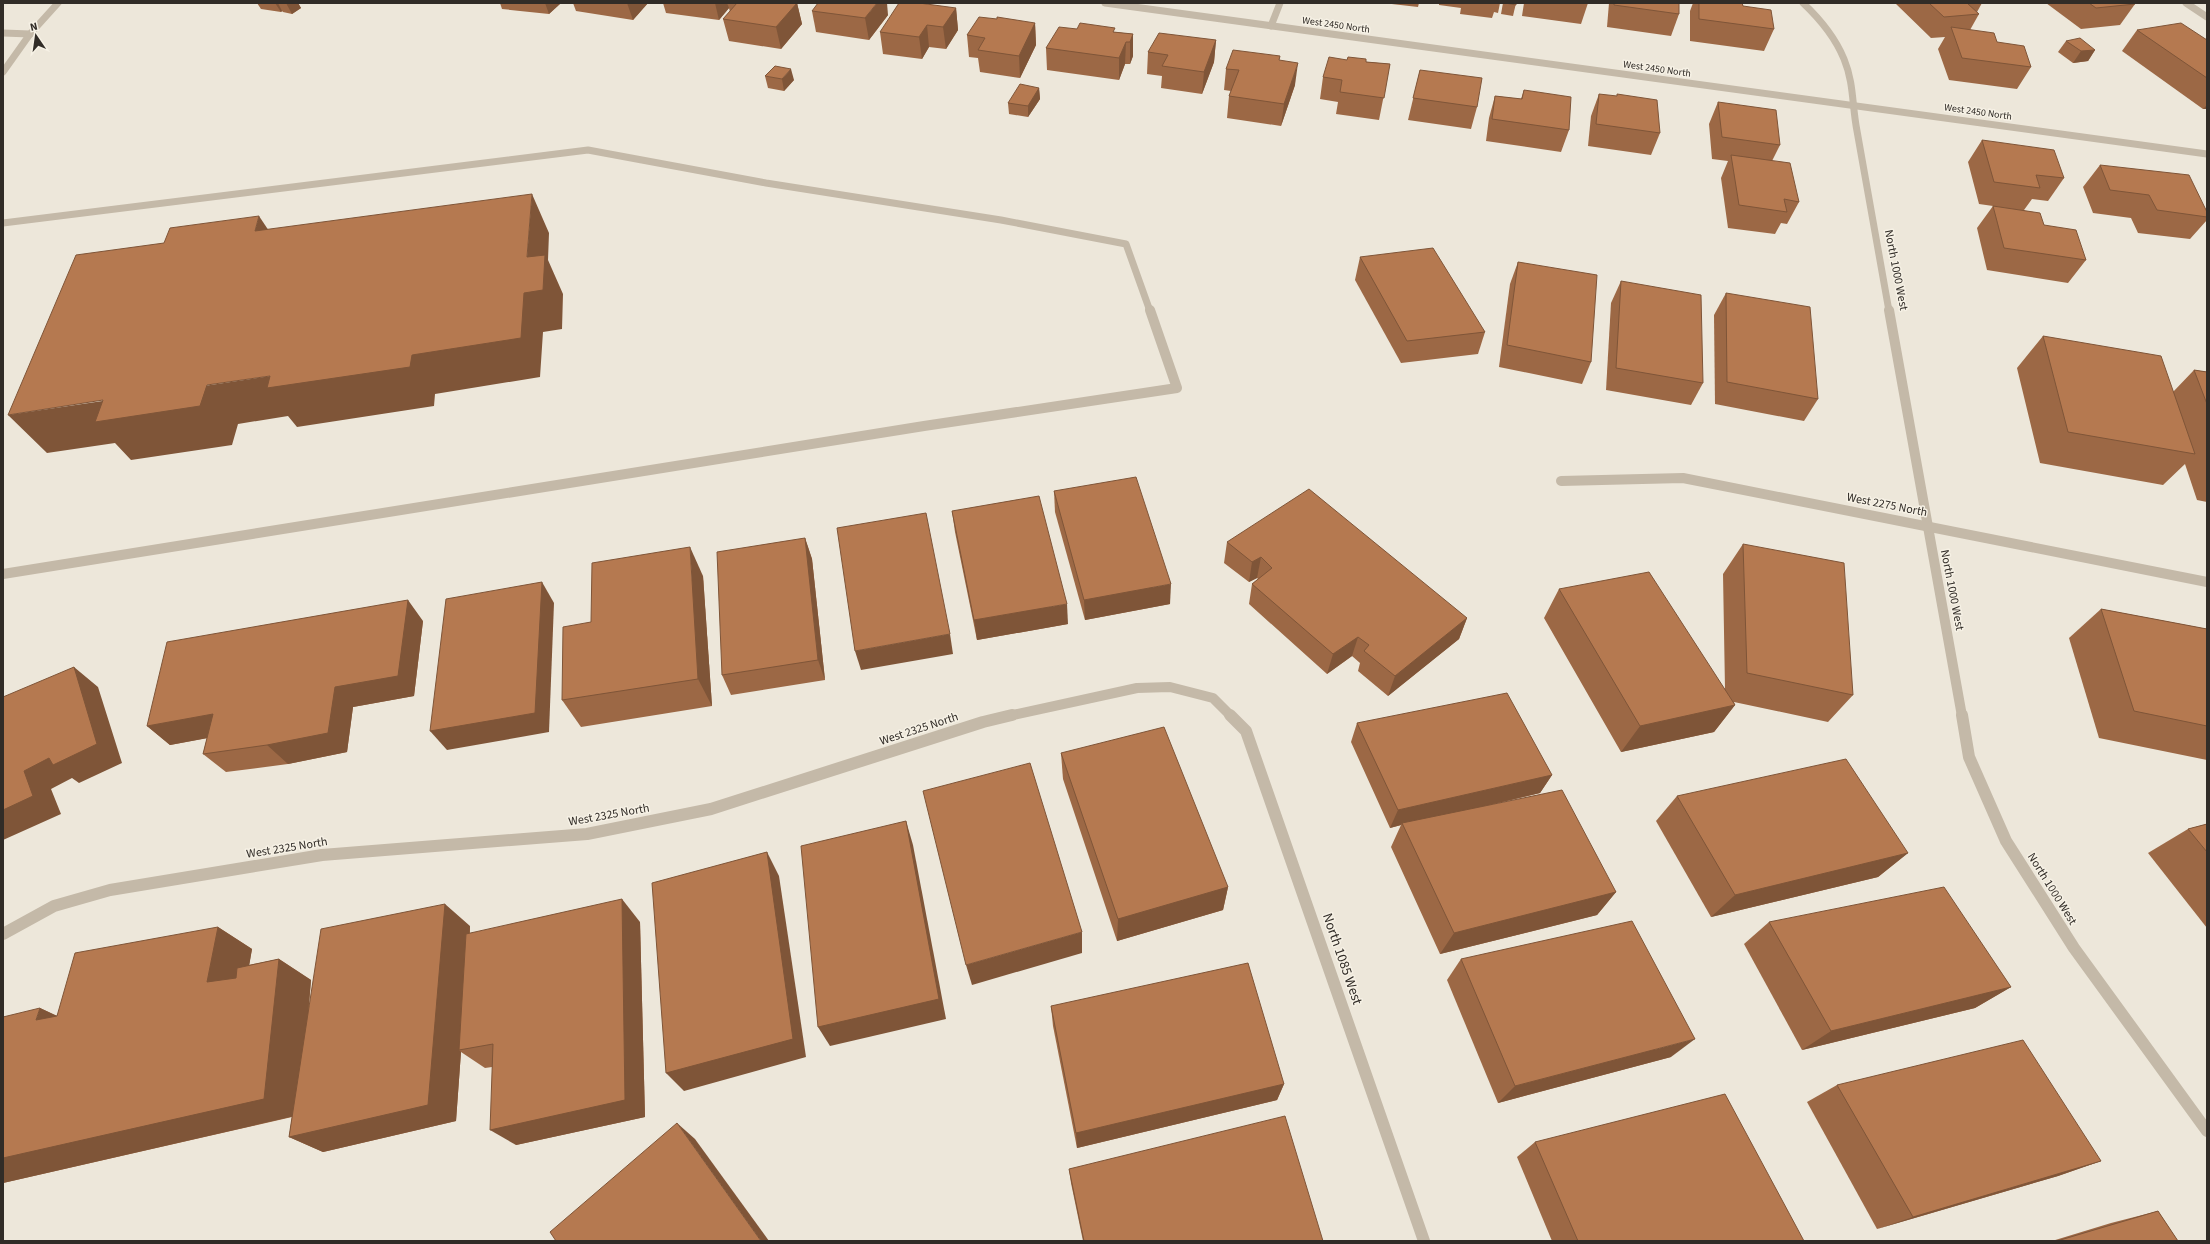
<svg xmlns="http://www.w3.org/2000/svg" width="2210" height="1244" font-family="'Source Sans 3',sans-serif">
<style>
.lines{fill:none;stroke-linecap:round;stroke-linejoin:round}
.minor-far2{stroke:#c4b9a8;stroke-width:7}
.minor-far1{stroke:#c4b9a8;stroke-width:10}
.minor{stroke:#c4b9a8;stroke-width:12}
.wall{fill:#9c6845}
.shaded-wall{fill:#7f5538}
.building{fill:#b57950;stroke:#7f5538}
.labels{text-anchor:middle;dominant-baseline:central;stroke-width:3;stroke-linejoin:round;paint-order:stroke}
.far-street-label{font-size:10px;fill:#312c27;stroke:#f6f1e5}
.street-label{font-size:12px;fill:#312c27;stroke:#f6f1e5}
.near-street-label{font-size:14px;fill:#312c27;stroke:#f6f1e5}
</style>
<rect width="100%" height="100%" fill="#ede7da"/>
<g class="lines">
<g class="minor-far2">
<path d="M1105,3L2207,154"/>
<path d="M1803,3C1820,19 1835,37 1844,59C1854,83 1852,106 1857,131C1868,191 1878,251 1889,311"/>
<path d="M2186,3L2207,17"/>
<path d="M1271,26L1280,3"/>
<path d="M3,33L30,34"/>
<path d="M3,72L30,34L58,3"/>
<path d="M3,223L588,150L766,183L1001,220L1126,244L1150,311"/>
</g>
<g class="minor-far1">
<path d="M1889,310L1962,716"/>
<path d="M1561,481L1683,478L2207,582"/>
<path d="M3,574L924,426L1177,388L1150,310"/>
<path d="M1008,716L1137,688L1170,687L1213,698L1231,716"/>
</g>
<g class="minor">
<path d="M1230,715L1246,731L1424,1241"/>
<path d="M1962,715L1969,757L2006,841L2074,948L2207,1131"/>
<path d="M3,934L54,906L110,890L322,855L587,834L711,809L983,722L1012,715"/>
</g>
</g>
<g class="wall">
<path d="M257,3H298L301,8L292,14L283,12L282,11L281,12L261,9Z"/>
<path d="M500,3H561L549,14L502,9Z"/>
<path d="M573,3H648L633,20L576,11Z"/>
<path d="M663,3H797L802,24L781,49L729,41L723,19L730,12L729,8L719,20L666,13Z"/>
<path d="M1383,3H1419L1418,7Z"/>
<path d="M1439,3H1500L1498,13L1494,12L1492,18L1460,14L1461,8L1439,5Z"/>
<path d="M1503,3H1516L1513,16L1501,14Z"/>
<path d="M1524,3H1588L1581,24L1522,16Z"/>
<path d="M1609,3H1679V14L1671,36L1607,27Z"/>
<path d="M1693,3H1742L1743,6L1774,29L1764,51L1690,41V11Z"/>
<path d="M1895,3H1982L1977,12L1979,14L1970,30L1997,42L2031,67L2017,89L1949,80L1938,49L1945,37L1931,38Z"/>
<path d="M2046,3H2134L2135,4L2120,25L2081,29Z"/>
<path d="M956,8L958,30L946,49L929,47L922,59L883,54L880,32Z"/>
<path d="M812,11L888,15L869,40L816,32Z"/>
<path d="M1035,23L1036,45L1020,78L980,72L978,58L969,57L967,35Z"/>
<path d="M1077,29L1115,32L1133,34V56L1130,64H1125L1119,80L1047,70L1046,48Z"/>
<path d="M2137,30L2207,40V109H2203L2122,51Z"/>
<path d="M1216,40L1214,62L1202,94L1161,88L1162,76L1147,74L1148,52Z"/>
<path d="M2066,41L2095,50L2088,61L2073,63L2058,52Z"/>
<path d="M1279,60L1295,85L1281,126L1227,118L1229,96L1231,91L1224,90L1226,69Z"/>
<path d="M1347,60L1390,64L1379,120L1336,114L1338,102L1320,99L1323,77Z"/>
<path d="M1420,70L1477,107L1471,129L1408,120Z"/>
<path d="M765,76L794,80L784,91L768,88Z"/>
<path d="M1039,88L1040,99L1028,117L1009,114L1008,103Z"/>
<path d="M1524,90L1569,130L1561,152L1486,141L1489,118L1495,96L1521,99Z"/>
<path d="M1599,94L1660,133L1651,155L1588,146L1591,116Z"/>
<path d="M1718,102L1780,145L1772,161L1799,202L1787,224L1781,223L1775,234L1728,228L1721,178L1728,161L1712,159L1709,124Z"/>
<path d="M1982,140L2064,178L2048,201L2032,199L2024,210L2044,225L2086,260L2068,283L1987,270L1977,228L1993,206L1979,204L1968,162Z"/>
<path d="M2100,165L2206,210H2207V220L2190,239L2138,233L2131,218L2093,213L2083,187Z"/>
<path d="M1360,257L1485,332L1478,354L1401,363L1355,280Z"/>
<path d="M1518,262L1591,362L1582,384L1499,367L1510,284Z"/>
<path d="M1621,281L1703,383L1691,405L1606,390L1611,303Z"/>
<path d="M1726,293L1818,399L1804,421L1715,404L1714,315Z"/>
<path d="M2043,336L2173,392L2194,370L2207,372V502L2197,500L2185,464L2163,485L2040,463L2017,368Z"/>
<path d="M1054,491L1170,604L1085,620L1055,512Z"/>
<path d="M952,511L1068,624L977,640L955,532Z"/>
<path d="M805,538L812,559L825,680L731,695L722,675Z"/>
<path d="M1227,542L1467,618L1459,639L1388,696L1358,671L1360,663L1352,656L1327,674L1249,604L1252,584L1258,579L1257,578L1249,582L1224,563Z"/>
<path d="M1743,544L1853,695L1828,722L1734,702L1735,705L1714,732L1621,752L1544,618L1559,589L1725,689L1723,574Z"/>
<path d="M703,576L712,706L581,727L562,700L591,622Z"/>
<path d="M2101,609L2207,629V760L2099,738L2069,638Z"/>
<path d="M423,621L414,696L353,707L347,752L288,764L226,772L203,754L207,738L170,745L147,726Z"/>
<path d="M1357,723L1552,775L1540,793L1491,805L1616,892L1597,915L1440,954L1391,847L1401,825L1390,828L1351,742Z"/>
<path d="M1061,753L1228,887L1223,910L1117,941L1063,779Z"/>
<path d="M1677,796L1908,853L1878,877L1711,917L1656,821Z"/>
<path d="M2207,824V928L2148,853L2188,829Z"/>
<path d="M640,922L645,1117L516,1145L492,1067L485,1068L461,1052L456,1121L323,1152L289,1137L292,1117L3,1183L40,1008L57,1016L218,927L252,949L249,965L279,959L311,980L309,1006L470,926V933Z"/>
<path d="M1769,922L2011,987L1975,1008L1802,1050L1744,944Z"/>
<path d="M1461,959L1671,1057L1498,1103L1447,980Z"/>
<path d="M1051,1006L1284,1084L1277,1100L1077,1148L1053,1026Z"/>
<path d="M1837,1085L2101,1161L2058,1176L1877,1229L1807,1102Z"/>
<path d="M1535,1142L1804,1241H1552L1517,1157Z"/>
<path d="M1069,1169L1323,1241H1083L1071,1183Z"/>
<path d="M2158,1211L2178,1241H2052L2111,1223Z"/>
</g>
<g class="shaded-wall">
<path d="M275,3H278L282,11L281,12Z"/>
<path d="M286,3H298L301,8L292,14Z"/>
<path d="M545,3H561L549,14Z"/>
<path d="M627,3H648L633,20Z"/>
<path d="M715,3H727L729,8L719,20Z"/>
<path d="M797,3L802,24L781,49L776,27Z"/>
<path d="M877,3H887L888,15L869,40L865,18Z"/>
<path d="M956,8L958,30L946,49L943,27Z"/>
<path d="M1035,23L1036,45L1020,78L1019,56Z"/>
<path d="M927,25L929,47L922,59L919,37Z"/>
<path d="M1133,34V56L1130,64V42Z"/>
<path d="M1216,40L1214,62L1202,94L1204,72Z"/>
<path d="M1126,42L1125,64L1119,80V58Z"/>
<path d="M2095,50L2088,61L2073,63L2081,51Z"/>
<path d="M1298,63L1295,85L1281,126L1284,104Z"/>
<path d="M791,69L794,80L784,91L782,79Z"/>
<path d="M1039,88L1040,99L1028,117V106Z"/>
<path d="M2207,105V109H2203Z"/>
<path d="M532,194L549,233L548,260L563,294L562,329L543,332L540,377L435,394L434,406L297,427L288,416L238,424L232,445L131,460L115,443L47,453L8,415L412,355L527,257Z"/>
<path d="M259,216L285,255L255,231Z"/>
<path d="M805,538L812,559L825,680L818,660Z"/>
<path d="M690,547L703,576L712,706L698,679Z"/>
<path d="M1261,557L1257,578L1249,582L1252,562Z"/>
<path d="M542,582L554,603L549,732L447,750L430,731Z"/>
<path d="M1171,584L1170,604L1085,620L1084,600Z"/>
<path d="M408,600L423,621L414,696L353,707L347,752L288,764L267,745L335,687Z"/>
<path d="M1067,604L1068,624L977,640L974,620Z"/>
<path d="M1467,618L1459,639L1388,696L1395,676Z"/>
<path d="M950,634L953,654L861,670L855,651Z"/>
<path d="M1358,637L1352,656L1327,674L1333,654Z"/>
<path d="M74,667L98,687L122,763L79,783L72,778L51,789L61,814L3,840V810L24,771Z"/>
<path d="M1735,705L1714,732L1621,752L1640,726Z"/>
<path d="M213,714L235,733L170,745L147,726Z"/>
<path d="M1552,775L1540,793L1403,825L1402,823L1401,825L1390,828L1398,810Z"/>
<path d="M906,821L913,845L946,1019L830,1046L818,1027Z"/>
<path d="M767,852L779,876L806,1057L684,1091L666,1073Z"/>
<path d="M1908,853L1878,877L1711,917L1735,895Z"/>
<path d="M1228,887L1223,910L1117,941L1118,919Z"/>
<path d="M1616,892L1597,915L1440,954L1454,933Z"/>
<path d="M622,899L640,922L645,1117L516,1145L490,1130Z"/>
<path d="M445,904L470,926L461,1050H459L461,1052L456,1121L323,1152L289,1137Z"/>
<path d="M218,927L252,949L243,1002L207,982Z"/>
<path d="M1082,932V953L972,985L966,965Z"/>
<path d="M279,959L311,980L299,1115L3,1183V1158Z"/>
<path d="M2011,987L1975,1008L1802,1050L1831,1031Z"/>
<path d="M40,1008L83,1028L36,1020Z"/>
<path d="M1695,1039L1671,1057L1498,1103L1515,1086Z"/>
<path d="M1284,1084L1277,1100L1077,1148L1076,1133Z"/>
<path d="M677,1123L695,1139L769,1241H761Z"/>
<path d="M2101,1161L2058,1176L1877,1229L1913,1217Z"/>
</g>
<g class="building">
<path d="M737,3H797L776,27L723,19Z"/>
<path d="M818,3H877L865,18L812,11Z"/>
<path d="M899,3H919L956,8L943,27L927,25L919,37L880,32Z"/>
<path d="M1505,3H1516V5Z"/>
<path d="M1614,3H1679V14L1614,5Z"/>
<path d="M1699,3H1742L1743,6L1771,10L1774,29L1699,19Z"/>
<path d="M1929,3H1967L1979,14L1944,17Z"/>
<path d="M2089,3H2134L2135,4L2096,8Z"/>
<path d="M979,17L997,19V17L1035,23L1019,56L978,50L985,38L967,35Z"/>
<path d="M1080,23L1115,28L1113,32L1133,34L1130,42H1126L1119,58L1046,48L1059,27L1077,29Z"/>
<path d="M2181,23L2207,40V78L2137,30Z"/>
<path d="M1951,27L1994,33L1997,42L2024,46L2031,67L1962,58Z"/>
<path d="M1159,33L1216,40L1204,72L1162,66L1168,55L1148,52Z"/>
<path d="M2080,38L2095,50L2081,51L2066,41Z"/>
<path d="M1233,50L1280,56L1279,60L1298,63L1284,104L1229,96L1239,70L1226,69Z"/>
<path d="M1329,57L1347,60L1348,57L1366,59V62L1390,64L1384,98L1340,92L1342,80L1323,77Z"/>
<path d="M775,66L791,69L782,79L765,76Z"/>
<path d="M1420,70L1482,78L1477,107L1413,98Z"/>
<path d="M1020,84L1039,88L1028,106L1008,103Z"/>
<path d="M1524,90L1571,97L1569,130L1492,119L1495,96L1522,99Z"/>
<path d="M1599,94L1617,96V94L1657,100L1660,133L1596,124Z"/>
<path d="M1718,102L1776,110L1780,145L1722,137Z"/>
<path d="M1982,140L2054,150L2064,178L2036,175L2040,188L1994,182Z"/>
<path d="M1731,155L1790,163L1799,202L1784,199L1787,212L1739,205Z"/>
<path d="M2100,165L2189,175L2207,212V217L2157,210L2149,195L2110,190Z"/>
<path d="M532,194L527,257L545,255L543,290L524,293L521,338L412,355L410,367L267,388L270,376L207,385L200,406L95,422L103,400L8,415L76,255L164,243L170,228L259,216L255,231Z"/>
<path d="M1993,206L2040,213L2044,225L2076,230L2086,260L2004,248Z"/>
<path d="M1433,248L1485,332L1407,341L1360,257Z"/>
<path d="M1518,262L1597,275L1591,362L1507,345Z"/>
<path d="M1621,281L1701,295L1703,383L1616,368Z"/>
<path d="M1726,293L1810,307L1818,399L1727,382Z"/>
<path d="M2043,336L2161,356L2195,454L2068,432Z"/>
<path d="M2194,370L2207,372V404Z"/>
<path d="M1136,477L1171,584L1084,600L1054,491Z"/>
<path d="M1309,489L1467,618L1395,676L1364,651L1369,645L1358,637L1333,654L1252,584L1272,568L1261,557L1252,562L1227,542Z"/>
<path d="M1039,496L1067,604L974,620L952,511Z"/>
<path d="M926,513L950,634L855,651L837,528Z"/>
<path d="M805,538L818,660L722,675L717,552Z"/>
<path d="M1743,544L1844,563L1853,695L1747,673Z"/>
<path d="M690,547L698,679L562,700L563,627L591,622L592,563Z"/>
<path d="M1649,572L1735,705L1640,726L1559,589Z"/>
<path d="M542,582L535,713L430,731L446,599Z"/>
<path d="M408,600L398,676L335,687L328,733L267,745L203,754L213,714L147,726L167,642Z"/>
<path d="M2101,609L2207,629V726L2134,711Z"/>
<path d="M74,667L97,744L53,765L49,758L24,771L33,796L3,810V697Z"/>
<path d="M1507,693L1552,775L1398,810L1357,723Z"/>
<path d="M1164,727L1228,887L1118,919L1061,753Z"/>
<path d="M1846,759L1908,853L1735,895L1677,796Z"/>
<path d="M1030,763L1082,932L966,965L923,791Z"/>
<path d="M1562,790L1616,892L1454,933L1402,823Z"/>
<path d="M906,821L939,999L818,1027L801,846Z"/>
<path d="M2207,824V852L2188,829Z"/>
<path d="M767,852L793,1039L666,1073L652,883Z"/>
<path d="M1944,887L2011,987L1831,1031L1769,922Z"/>
<path d="M622,899L625,1100L490,1130L493,1044L459,1050L466,934Z"/>
<path d="M445,904L428,1105L289,1137L321,929Z"/>
<path d="M1632,921L1695,1039L1515,1086L1461,959Z"/>
<path d="M218,927L207,982L236,978L237,968L279,959L264,1099L3,1158V1017L40,1008L36,1020L57,1016L75,953Z"/>
<path d="M1248,963L1284,1084L1076,1133L1051,1006Z"/>
<path d="M2023,1040L2101,1161L1913,1217L1837,1085Z"/>
<path d="M1725,1094L1804,1241H1578L1535,1142Z"/>
<path d="M1285,1116L1323,1241H1084L1069,1169Z"/>
<path d="M677,1123L761,1241H556L550,1232Z"/>
<path d="M2158,1211L2178,1241H2057Z"/>
</g>
<g class="labels">
<g class="far-street-label">
<text transform="translate(1336 25) rotate(8)">West 2450 North</text>
<text transform="translate(1657 69) rotate(8)">West 2450 North</text>
<text transform="translate(1978 112) rotate(8)">West 2450 North</text>
</g>
<g class="street-label">
<text transform="translate(1896 270) rotate(79)">North 1000 West</text>
<text transform="translate(1887 505) rotate(11)">West 2275 North</text>
<text transform="translate(1952 590) rotate(79)">North 1000 West</text>
<text transform="translate(919 729) rotate(-18)">West 2325 North</text>
<text transform="translate(609 815) rotate(-10)">West 2325 North</text>
<text transform="translate(287 848) rotate(-9)">West 2325 North</text>
<text transform="translate(2052 889) rotate(58)">North 1000 West</text>
</g>
<g class="near-street-label">
<text transform="translate(1342 959) rotate(71)">North 1085 West</text>
</g>
</g>
<rect width="2210" height="1244" fill="none" stroke="#312c27" stroke-width="8"/>
<g transform="translate(36 36) rotate(347)" stroke="#f6f1e5" stroke-width="3" paint-order="stroke">
<path d="M0-3L7 15L0 10L-7 15Z" fill="#312c27"/>
<text y="-6" font-size="11" font-weight="bold" text-anchor="middle" fill="#312c27">N</text>
</g>
</svg>
